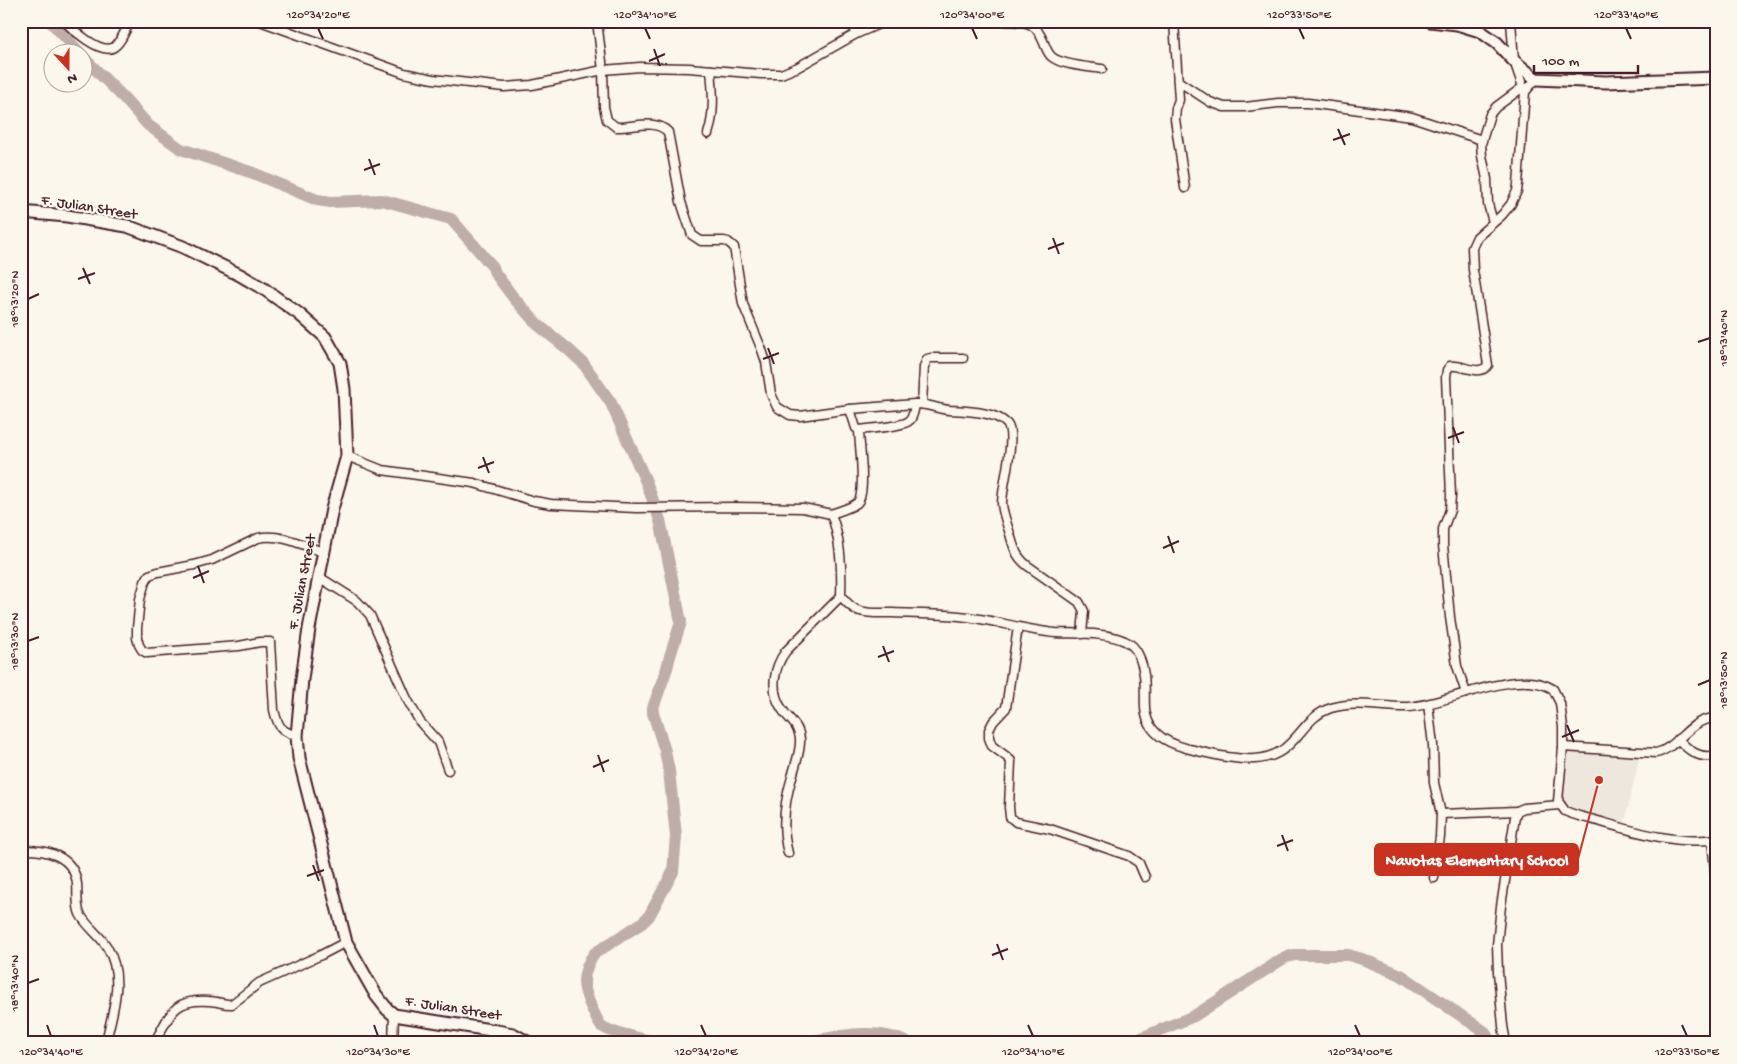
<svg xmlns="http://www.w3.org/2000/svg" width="1737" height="1064" font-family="'Gochi Hand',sans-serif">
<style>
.built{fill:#eee7de}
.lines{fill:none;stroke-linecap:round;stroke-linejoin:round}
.river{stroke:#bfadaa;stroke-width:12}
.street-casing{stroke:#4a1f2b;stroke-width:11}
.secondary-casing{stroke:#4a1f2b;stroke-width:15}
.street{stroke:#fbf7ec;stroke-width:8}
.secondary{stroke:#fbf7ec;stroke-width:11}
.ticks{fill:none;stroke:#4a1f2b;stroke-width:2}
.labels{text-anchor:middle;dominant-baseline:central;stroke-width:4.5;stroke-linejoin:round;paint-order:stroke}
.street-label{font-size:15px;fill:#4a1f2b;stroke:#fbf7ec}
.leader{fill:none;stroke:#c8321e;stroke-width:2}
.callout-dot{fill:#c8321e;stroke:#fbf7ec;stroke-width:2}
.callout{fill:#c8321e;stroke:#c8321e;stroke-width:2}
.callout-label{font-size:16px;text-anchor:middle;font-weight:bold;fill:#fff}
.neatline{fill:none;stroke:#4a1f2b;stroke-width:2}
.ticks-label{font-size:12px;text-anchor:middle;fill:#4a1f2b}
</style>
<rect width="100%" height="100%" fill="#fbf7ec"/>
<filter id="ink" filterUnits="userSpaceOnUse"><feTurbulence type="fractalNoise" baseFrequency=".02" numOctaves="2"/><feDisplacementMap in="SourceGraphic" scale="10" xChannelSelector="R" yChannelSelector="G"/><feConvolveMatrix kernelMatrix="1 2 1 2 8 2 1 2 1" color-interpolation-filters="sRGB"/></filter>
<g filter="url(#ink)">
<path class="built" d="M1565,750L1640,755L1624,826L1571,812L1561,804Z"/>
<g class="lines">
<g class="river">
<path d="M50,21L79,52"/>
<path d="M82,56L124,98L148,125L181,149L253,173L317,200L331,202L382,200L451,219L493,267L495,273L513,297L537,324L569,350L583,363L611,403L647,484L660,520L681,622L670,656L667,668L653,708V713L665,751L669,771L676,836L673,872L649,916L642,923L595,953C589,960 584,972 584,982C584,993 595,1017 601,1026L611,1031L658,1043"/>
<path d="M802,1043C836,1037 875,1026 908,1043"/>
<path d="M1129,1043L1194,1016L1284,958L1294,955H1348L1362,959L1401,975L1485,1032L1491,1043"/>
</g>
<g class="street-casing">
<g id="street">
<path d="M64,21C73,30 99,53 112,48C120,45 126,29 130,21"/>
<path d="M260,21L404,73L433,79L504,87L532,85L603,70L640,67L689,68L761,74H781L798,67L856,34L886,21"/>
<path d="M597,21L603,70L604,107L607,120L616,127C633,128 655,118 668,132L681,202L692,235L701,241H724L728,242L734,247L743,304L762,350L766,362L771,394L777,407L790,415L800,416L850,409L915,404"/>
<path d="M852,21L856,34"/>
<path d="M1004,21C1027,23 1034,19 1044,43C1046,48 1048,54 1052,57C1061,65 1089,67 1102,69"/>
<path d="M1174,21L1179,100L1176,108L1175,119L1185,188"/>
<path d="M1511,21L1514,61L1524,90"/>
<path d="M1178,81L1210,102L1224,107H1245L1278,103H1308L1412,117L1482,140"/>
<path d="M708,134C715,113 713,91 711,70"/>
<path d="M1493,222L1488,204L1487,179L1482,156L1481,144L1490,114L1496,107L1523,87"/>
<path d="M922,404L924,367L927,359L931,358H963"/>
<path d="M850,409L856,428L859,430"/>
<path d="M347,456L382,470L474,483L534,501L551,504L636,508L733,507L803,508L831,514C841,540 842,568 841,596C846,602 852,609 860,611C870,614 882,613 893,613C915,614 937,614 959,616C992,619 1023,630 1056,633C1077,634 1106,632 1125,641C1132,644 1136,649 1139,656C1147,676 1144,688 1145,708C1147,737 1174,746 1198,751C1216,755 1236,760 1255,759C1298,756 1298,719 1331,708C1357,700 1383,708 1409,707C1450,704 1517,666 1553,689L1560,703L1563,727V747L1558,801L1565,811C1576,816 1587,818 1598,821C1636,832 1677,845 1716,839"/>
<path d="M831,514C839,511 851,508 857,503C867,494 859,444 859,430C870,428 904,427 910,420C914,415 914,409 915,404C926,403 937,409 949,410C965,411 995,411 1007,424C1017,436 1002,485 1002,504C1003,514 1007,524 1010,534C1014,548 1016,557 1028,566L1079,602L1084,611L1082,634"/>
<path d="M319,577L357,601L370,615L407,699L420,722L438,742L448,770"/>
<path d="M1018,627L1006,708L993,722L989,730V738L992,746L1007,757L1011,761L1009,807L1010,817L1016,822L1050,829L1129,856L1139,863L1145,877"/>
<path d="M1466,693L1457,666L1450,617L1443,545V529L1450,510L1451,496L1446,377L1447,370L1450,366C1462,364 1480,377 1488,365L1473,270L1472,248L1477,237L1502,215L1511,204L1517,191L1518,184L1525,92L1536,79"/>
<path d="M1428,704L1433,745L1434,783L1441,814L1517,811"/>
<path d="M297,736C281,731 278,727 274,710L270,642H260L239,646L147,653L142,650L139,645L137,638V628L140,599L145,582L149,575L158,572L194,565L212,560L258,538C280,533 303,545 323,552"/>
<path d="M1678,739C1688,750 1700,760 1716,755"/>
<path d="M1563,747L1656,753C1679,748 1691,716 1716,719"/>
<path d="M1712,840L1716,881"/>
<path d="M21,850C45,849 74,855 77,884C78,894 76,905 80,914C87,927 100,935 107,947C124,975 114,1008 107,1037L104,1043"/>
<path d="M788,853C781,827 784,803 792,777C795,765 801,751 800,739C799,725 789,720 782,709C770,692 773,668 786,651L841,596"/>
<path d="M1434,878L1440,837L1441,814"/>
<path d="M154,1043C170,1017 171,998 209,1001C217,1001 225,1005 232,1004L259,983L321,955L346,942"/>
<path d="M393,1043L394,1015"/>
<path d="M1506,1043L1503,1026L1498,972L1497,945L1501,906L1515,817L1517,811L1524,808L1560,805"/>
</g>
</g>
<g class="secondary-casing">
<g id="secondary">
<path d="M1430,21L1457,24L1480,31L1497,43L1514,61L1536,79L1606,82L1716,78"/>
<path d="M21,212L67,216L127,226L183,247L240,275L264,289L299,314L325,337L340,363L344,389L347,456L332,509L309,629L302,679L297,736L299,758L346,942L376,995L387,1009L394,1015L497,1031L513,1034L529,1043"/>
</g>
</g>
<use href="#street" class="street"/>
<use href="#secondary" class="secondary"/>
</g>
</g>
<path class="ticks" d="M318,28L323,39M645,28L650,39M972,28L977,39M1299,28L1304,39M1626,28L1631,39M654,49L660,66M649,61L665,54M1338,129L1345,145M1333,140L1350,134M369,159L375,175M364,170L380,164M1053,238L1059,254M1048,249L1064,243M83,268L90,284M78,279L95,273M28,299L39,294M1698,342L1710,338M768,348L774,364M763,359L779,353M1453,427L1459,443M1448,438L1464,432M483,457L489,473M478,468L494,462M1168,536L1174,553M1163,548L1179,541M198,566L204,583M193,578L209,571M28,641L39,637M883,646L889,662M878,657L894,651M1698,685L1710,680M1567,725L1574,742M1562,737L1579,730M598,755L604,772M593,767L609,760M1282,835L1288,851M1277,846L1293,840M313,865L319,881M307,876L324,870M997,944L1003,960M992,955L1008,949M28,983L39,979M47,1025L51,1036M374,1025L378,1036M701,1025L706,1036M1028,1025L1033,1036M1355,1025L1360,1036M1682,1025L1687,1036"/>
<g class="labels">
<g class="street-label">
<text transform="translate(89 208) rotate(9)">F. Julian Street</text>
<text transform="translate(303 582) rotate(-79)">F. Julian Street</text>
<text transform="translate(453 1009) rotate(9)">F. Julian Street</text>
</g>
</g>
<path class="leader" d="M1599 780L1578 859"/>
<circle class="callout-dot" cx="1599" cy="780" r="5"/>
<rect class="callout" x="1375" y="844" width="203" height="31" rx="5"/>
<g class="callout-label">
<text x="1477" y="865">Navotas Elementary School</text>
</g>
<rect width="1737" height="1064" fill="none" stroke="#fbf7ec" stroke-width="55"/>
<g transform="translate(68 68) rotate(159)"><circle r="24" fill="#fbf7ec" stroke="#b4a19f"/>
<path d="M0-4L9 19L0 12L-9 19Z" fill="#c8321e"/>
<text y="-8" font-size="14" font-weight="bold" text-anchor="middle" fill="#4a1f2b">N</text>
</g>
<path d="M1534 65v8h104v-8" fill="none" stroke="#4a1f2b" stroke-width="2.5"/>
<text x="1542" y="65" font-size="15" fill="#4a1f2b" stroke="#fbf7ec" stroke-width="4" paint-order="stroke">100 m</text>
<rect x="28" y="28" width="1682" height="1008" class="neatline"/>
<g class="ticks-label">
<text x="318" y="18">120°34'20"E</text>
<text x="645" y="18">120°34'10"E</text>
<text x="972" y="18">120°34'00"E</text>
<text x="1299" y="18">120°33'50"E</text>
<text x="1626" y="18">120°33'40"E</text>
<text transform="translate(14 299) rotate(-90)" y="4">18°13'20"N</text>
<text transform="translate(1723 338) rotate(-90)" y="4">18°13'40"N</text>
<text transform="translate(14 641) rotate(-90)" y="4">18°13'30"N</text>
<text transform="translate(1723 680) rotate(-90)" y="4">18°13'50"N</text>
<text transform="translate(14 983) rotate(-90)" y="4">18°13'40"N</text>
<text x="51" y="1055">120°34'40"E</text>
<text x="378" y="1055">120°34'30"E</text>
<text x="706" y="1055">120°34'20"E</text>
<text x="1033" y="1055">120°34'10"E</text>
<text x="1360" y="1055">120°34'00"E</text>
<text x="1687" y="1055">120°33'50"E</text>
</g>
</svg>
